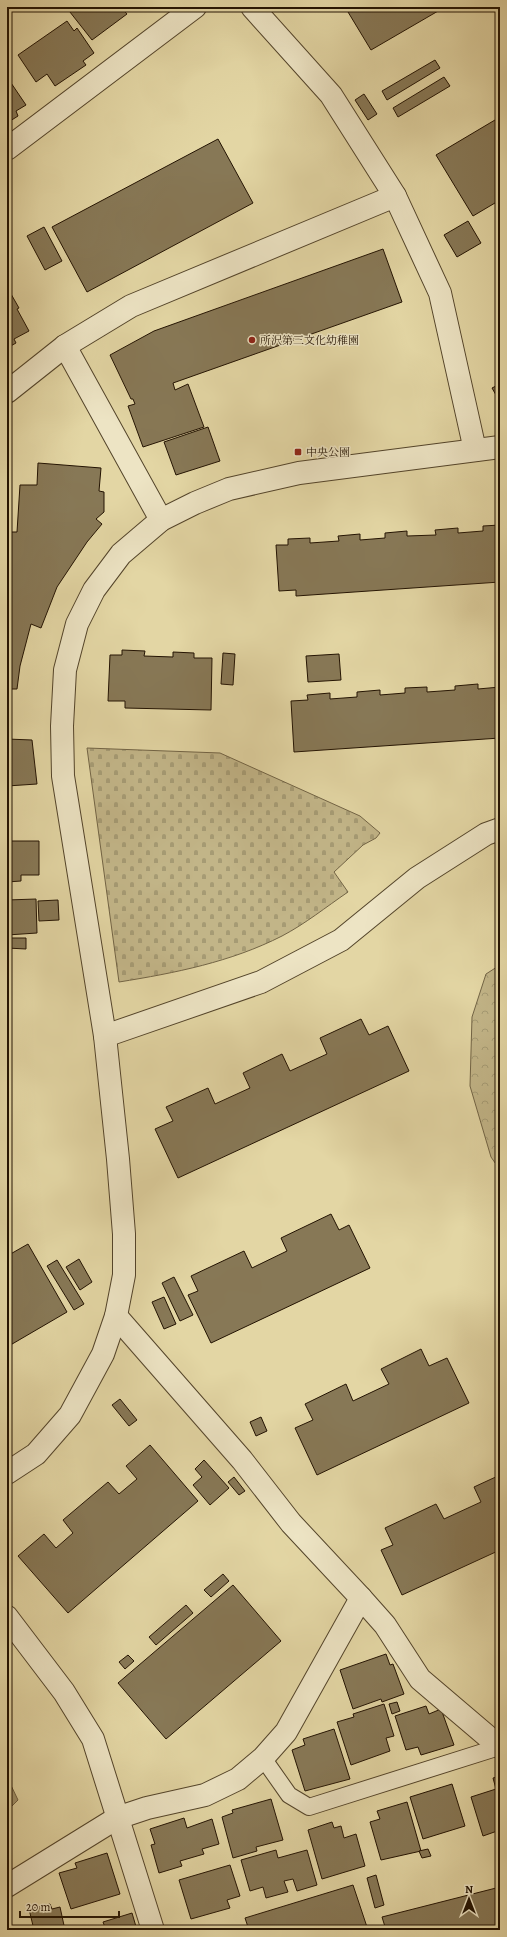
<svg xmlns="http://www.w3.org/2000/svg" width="507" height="1937" font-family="Alegreya,'Noto Serif JP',serif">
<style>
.forest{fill:url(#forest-crowns);stroke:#726445}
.cemetery{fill:url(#cemetery-stones);stroke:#726445}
.water{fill:url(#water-ripples);stroke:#6f6042}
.building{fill:#877856;stroke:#231302}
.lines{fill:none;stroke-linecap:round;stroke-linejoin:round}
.service-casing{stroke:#53442a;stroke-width:18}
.minor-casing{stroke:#53442a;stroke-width:24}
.tertiary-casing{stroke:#53442a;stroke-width:24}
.service{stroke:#ede4c4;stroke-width:16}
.minor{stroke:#ede4c4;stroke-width:22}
.tertiary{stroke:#ede4c4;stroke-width:22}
.poi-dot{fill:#8f2418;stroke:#ede4c4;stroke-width:1.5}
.labels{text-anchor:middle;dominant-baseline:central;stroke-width:3;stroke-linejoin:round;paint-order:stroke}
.poi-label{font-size:11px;fill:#231302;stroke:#ede4c4;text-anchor:start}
</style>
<defs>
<pattern id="forest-crowns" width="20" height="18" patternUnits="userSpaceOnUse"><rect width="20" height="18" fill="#c2b588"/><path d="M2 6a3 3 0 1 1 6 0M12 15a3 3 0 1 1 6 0" fill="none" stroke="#a69b74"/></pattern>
<pattern id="cemetery-stones" width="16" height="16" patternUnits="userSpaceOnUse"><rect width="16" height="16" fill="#c2b588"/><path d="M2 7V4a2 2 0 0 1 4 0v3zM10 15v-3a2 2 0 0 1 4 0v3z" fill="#a69b74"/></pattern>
<pattern id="water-ripples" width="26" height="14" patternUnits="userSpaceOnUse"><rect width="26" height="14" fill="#a2946d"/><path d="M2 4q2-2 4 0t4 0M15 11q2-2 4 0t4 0" fill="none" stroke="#847857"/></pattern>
</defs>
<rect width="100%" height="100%" fill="#e3d6a4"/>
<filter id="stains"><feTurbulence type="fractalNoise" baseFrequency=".005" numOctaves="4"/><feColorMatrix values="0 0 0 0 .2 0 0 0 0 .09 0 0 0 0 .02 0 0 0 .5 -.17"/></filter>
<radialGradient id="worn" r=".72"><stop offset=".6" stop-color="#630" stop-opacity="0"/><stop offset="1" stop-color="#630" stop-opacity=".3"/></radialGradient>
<path class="forest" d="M500,965V1170L491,1157L470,1086L472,1017L486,974Z"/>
<path class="cemetery" d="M87,748L220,753L360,816L380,833L376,838L363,845L334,872L348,892C326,907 305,924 282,936C231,962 175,973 119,982Z"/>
<path class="water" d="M7,1777L18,1800L7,1811Z"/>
<g class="building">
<path d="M66,7H121L127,14L92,40Z"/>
<path d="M345,7H445L371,50Z"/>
<path d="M67,21L74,31L77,28L94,53L83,61L86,65L55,86L47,74L36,82L18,55Z"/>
<path d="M435,60L440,68L387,100L382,91Z"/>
<path d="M7,77L26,105L16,111L18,116L7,123Z"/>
<path d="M444,77L450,86L398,117L393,108Z"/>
<path d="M364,94L377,114L368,120L355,100Z"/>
<path d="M500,117V200L473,216L436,155Z"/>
<path d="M218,139L253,203L87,292L52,227Z"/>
<path d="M468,221L481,243L457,257L444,235Z"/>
<path d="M44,227L62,261L45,270L27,236Z"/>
<path d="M383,249L402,302L173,383L175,390L188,384L204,427L143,447L128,406L135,404L133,399H131L110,355L154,331Z"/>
<path d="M11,294L19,308L17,309L29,331L14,339L16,343L7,348V296Z"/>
<path d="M500,384V402L492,388Z"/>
<path d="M208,427L220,461L176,475L164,442Z"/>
<path d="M38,463L101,468L99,491L104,492V512L96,519L102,524L87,542L57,587L41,628L31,624L20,666L17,689H7V532H17L20,485H37Z"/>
<path d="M500,525V582L296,596V590L279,591L276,545H288V539L310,538V543L339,541L338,536L360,534V540L385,538V533L407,531V536L436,535L435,530L458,528V533L483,531V526Z"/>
<path d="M122,650L145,651L144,656L173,657V652L194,653V658H212L211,710L125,708V701H108L110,655H122Z"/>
<path d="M223,653L235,654L233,685L221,684Z"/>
<path d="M339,654L341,680L308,682L306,656Z"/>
<path d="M478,684V689L500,687V738L294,752L291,701L308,700L307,695L330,693V699L357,697V692L380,690V695L405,693V688L427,687V692L455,690V686Z"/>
<path d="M7,739L32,740L37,784L7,786Z"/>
<path d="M11,841H39V875H21V881L7,882V844H11Z"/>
<path d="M36,899L37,933L7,935V900Z"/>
<path d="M58,900L59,920L39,921L38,901Z"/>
<path d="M7,938H26V949L7,948Z"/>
<path d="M7,956L9,957V968H7Z"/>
<path d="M361,1019L369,1035L388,1026L409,1071L178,1178L155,1129L173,1121L166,1107L208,1088L215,1104L250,1088L243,1073L282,1054L290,1071L327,1054L320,1038Z"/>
<path d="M331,1214L339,1230L349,1225L370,1268L211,1343L188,1295L198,1291L191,1276L244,1251L252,1268L287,1251L281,1238Z"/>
<path d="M28,1244L67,1312L7,1347V1256Z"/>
<path d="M79,1259L92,1282L80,1290L66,1267Z"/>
<path d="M57,1260L84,1304L74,1310L47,1266Z"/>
<path d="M174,1277L193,1315L180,1321L162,1283Z"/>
<path d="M164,1297L176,1324L164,1329L152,1302Z"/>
<path d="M421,1349L429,1366L447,1358L469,1403L317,1475L295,1428L313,1420L305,1404L346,1384L353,1401L389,1384L381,1369Z"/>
<path d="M120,1399L137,1420L129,1426L112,1405Z"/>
<path d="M261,1417L267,1431L256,1436L250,1422Z"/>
<path d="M150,1445L198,1501L68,1613L18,1556L44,1534L56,1548L73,1533L63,1520L108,1482L119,1494L137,1479L126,1466Z"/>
<path d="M204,1460L229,1488L210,1505L193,1485L202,1477L195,1469Z"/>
<path d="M500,1475V1550L402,1595L381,1550L393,1545L385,1528L436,1504L444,1519L481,1502L474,1487Z"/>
<path d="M234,1477L245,1491L239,1495L228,1482Z"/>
<path d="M223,1574L229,1581L211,1597L204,1590Z"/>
<path d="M233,1585L281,1641L166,1739L118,1683Z"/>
<path d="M186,1605L193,1613L156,1645L149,1637Z"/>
<path d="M386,1654L390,1665L393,1664L404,1694L382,1702L381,1699L353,1709L340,1670Z"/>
<path d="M128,1655L134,1661L125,1669L119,1662Z"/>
<path d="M397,1702L400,1711L392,1714L389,1704Z"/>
<path d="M384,1704L394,1736L386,1738L390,1751L351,1765L337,1722L354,1717L353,1714Z"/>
<path d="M426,1706L429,1714L441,1709L454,1745L421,1755L418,1747L406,1750L395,1716Z"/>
<path d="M334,1729L350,1779L305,1791L292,1750L305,1745L303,1739Z"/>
<path d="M500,1776V1830L483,1836L471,1797L496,1789L493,1778Z"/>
<path d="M452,1784L465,1826L423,1839L410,1797Z"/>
<path d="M271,1799L283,1840L256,1847L257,1851L233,1858L222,1817L233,1813L232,1810Z"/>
<path d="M407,1802L421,1851L381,1860L370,1822L380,1819L377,1811Z"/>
<path d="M184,1818L187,1828L212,1819L219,1844L202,1849L204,1854L180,1861L182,1866L159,1873L151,1845L155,1844L150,1829Z"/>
<path d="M332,1822L334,1828L341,1826L344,1838L356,1834L365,1866L322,1879L308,1830Z"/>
<path d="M428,1849L431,1856L422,1858L419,1851Z"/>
<path d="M276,1850L278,1858L307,1850L317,1885L297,1891L293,1879L284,1881L288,1892L266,1898L263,1887L250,1891L241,1860Z"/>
<path d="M107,1853L120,1894L71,1909L59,1873L77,1868L75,1863Z"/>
<path d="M230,1865L240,1896L227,1900L230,1908L191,1919L179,1880Z"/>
<path d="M376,1875L384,1905L375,1908L367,1878Z"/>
<path d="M353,1885L368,1930H249L245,1918Z"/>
<path d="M500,1887V1930H386L382,1917Z"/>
<path d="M50,1904L52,1909L60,1907L65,1930H34L29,1909Z"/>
<path d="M132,1913L137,1930H106L103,1922Z"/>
</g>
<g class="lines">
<g class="service-casing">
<path id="service" d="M263,1758L289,1795L309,1807L499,1747"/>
</g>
<g class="minor-casing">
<g id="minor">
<path d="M252,7L331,95L395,196L440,293L475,450"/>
<path d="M7,149L195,7"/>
<path d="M65,346L161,520"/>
<path d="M7,392L65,346L131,306L395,196"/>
<path d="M105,1036L261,982L341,940L417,878L486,834L500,829"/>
<path d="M361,1598L385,1625L420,1679L500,1747"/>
<path d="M7,1617L64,1692L93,1739L153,1930"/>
<path d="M7,1886L117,1818L147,1808L205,1795L238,1779L263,1758L286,1732L361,1598L291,1523L242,1460L116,1316"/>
</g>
</g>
<g class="tertiary-casing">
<path id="tertiary" d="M7,1473L36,1454L70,1415L103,1354L116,1316L124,1275V1234L118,1159L105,1036L63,776L62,726L65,670L77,624L94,590L121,554L161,520L195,503L229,489L299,473L500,447"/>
</g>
<use href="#service" class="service"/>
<use href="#minor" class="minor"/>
<use href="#tertiary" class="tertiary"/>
</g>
<g class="poi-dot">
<circle cx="252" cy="340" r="4"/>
<rect x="294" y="448" width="8" height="8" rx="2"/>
</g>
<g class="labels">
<g class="poi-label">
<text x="260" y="340">所沢第三文化幼稚園</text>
<text x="306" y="452">中央公園</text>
</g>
</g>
<rect width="507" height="1937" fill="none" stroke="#e3d6a4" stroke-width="24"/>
<rect x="8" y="8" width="491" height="1921" fill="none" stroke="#231302" stroke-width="2"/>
<rect x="12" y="12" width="483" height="1913" fill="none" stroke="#231302"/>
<g transform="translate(469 1899)" stroke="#ede4c4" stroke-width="3" paint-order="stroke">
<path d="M0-3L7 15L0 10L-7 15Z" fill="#231302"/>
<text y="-6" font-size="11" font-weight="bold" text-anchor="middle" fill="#231302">N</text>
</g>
<path d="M20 1911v6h99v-6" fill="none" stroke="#231302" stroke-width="2"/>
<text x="26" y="1911" font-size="12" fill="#231302" stroke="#ede4c4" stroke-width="3" paint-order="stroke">20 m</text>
<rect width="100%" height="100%" filter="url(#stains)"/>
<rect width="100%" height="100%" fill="url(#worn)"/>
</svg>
